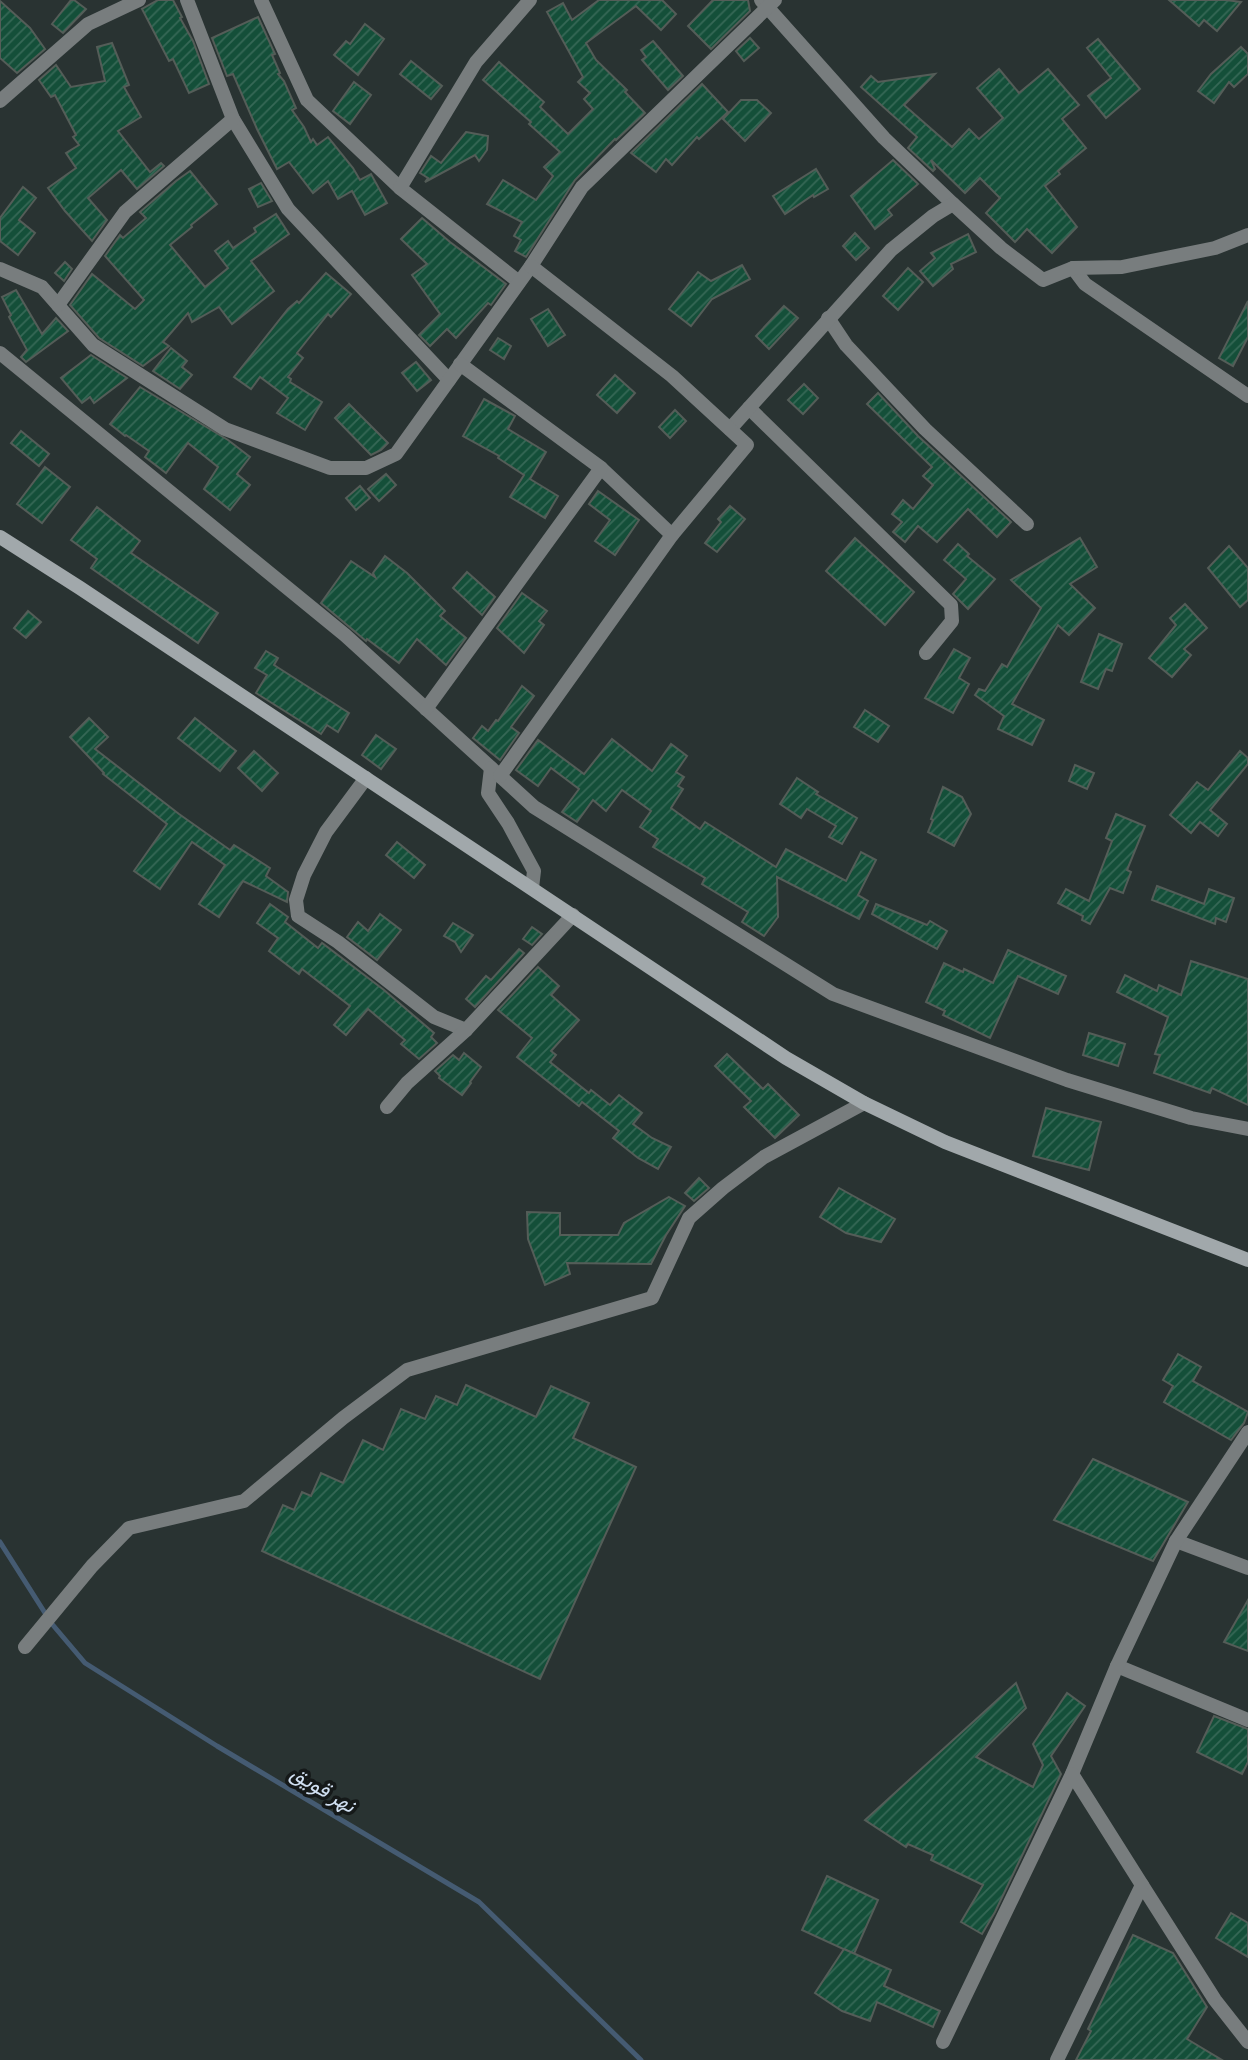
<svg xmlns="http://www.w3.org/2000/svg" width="1248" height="2060" font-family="'Fira Sans Condensed',Vazirmatn,sans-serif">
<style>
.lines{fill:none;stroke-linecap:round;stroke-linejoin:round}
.stream{stroke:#455b72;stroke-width:5}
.building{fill:url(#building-hatch);stroke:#545d58;stroke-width:2}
.minor{stroke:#787d7e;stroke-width:14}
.secondary{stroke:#a1a8ab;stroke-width:14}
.labels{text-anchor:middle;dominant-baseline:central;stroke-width:7;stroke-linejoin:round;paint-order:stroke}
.water-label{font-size:21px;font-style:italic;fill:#d1e0f2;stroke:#151919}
</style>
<defs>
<pattern id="building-hatch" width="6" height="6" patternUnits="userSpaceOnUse" patternTransform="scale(1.75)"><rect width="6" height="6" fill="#144f39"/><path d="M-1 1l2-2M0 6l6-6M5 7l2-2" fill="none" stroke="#366856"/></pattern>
</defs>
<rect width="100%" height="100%" fill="#293332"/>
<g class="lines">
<path class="stream" d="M0,1542L52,1624L85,1663L217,1746L479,1902L641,2060"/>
</g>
<g class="building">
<path d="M71,0H74L86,9L63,33L52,24Z"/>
<path d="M158,0H173L182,17L180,18L193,41L209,84L189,93L173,59L169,61L142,9Z"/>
<path d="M599,0H662L676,14L661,30L636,6L586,43L596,60L627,90L625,92L645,113L616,140L615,139L575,180L526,257L515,251L521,240L514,236L522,222L487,204L503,180L536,200L553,176L544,167L560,152L529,124L531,122L483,80L499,62L544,102L540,107L568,134L593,109L584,99L590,93L578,82L583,77L547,12L563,3L572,20Z"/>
<path d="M713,0H748L750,11L711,49L688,26Z"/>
<path d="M1169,0H1226L1241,2L1217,31L1204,20L1199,26Z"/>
<path d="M0,1L30,28L45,49L17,73L0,58Z"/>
<path d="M258,17L275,54L272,55L280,73L278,74L284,81L296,108L292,110L304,127L311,142L313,139L317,145L328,137L353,168L360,180L371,174L387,203L365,215L352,191L338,199L328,181L313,193L289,162L277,169L257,129L233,74L227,76L212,38Z"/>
<path d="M365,24L384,39L358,75L334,55L346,41L350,44Z"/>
<path d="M750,38L759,48L744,61L736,51Z"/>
<path d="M1098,39L1140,89L1106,118L1088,96L1111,78L1087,48Z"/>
<path d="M653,41L683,76L668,90L642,60L646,57L641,50Z"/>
<path d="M112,43L129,85L124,87L141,117L118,131L150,172L161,163L164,166L137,189L121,170L88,198L107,220L92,241L65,211L48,188L76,168L66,153L79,145L73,137L76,135L55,95L51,97L39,80L56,65L71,87L105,81L97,47Z"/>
<path d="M1241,47L1248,54V74L1234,87L1229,82L1214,103L1198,91L1211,74Z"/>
<path d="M411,61L442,86L431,99L400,74Z"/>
<path d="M999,69L1019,93L1048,69L1079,105L1062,119L1086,148L1058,171L1060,174L1045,186L1077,227L1052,253L1027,229L1015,242L986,213L1000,198L980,178L965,193L931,160L935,169L933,171L908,148L917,137L861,87L871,76L878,82L935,74L904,105L952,147L969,129L979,139L1003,118L977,88Z"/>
<path d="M354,82L371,95L350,124L333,111Z"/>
<path d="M702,84L728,112L699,139L697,137L672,165L666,159L656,172L631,153Z"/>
<path d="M741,100H757L771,113L745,141L723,119Z"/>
<path d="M466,132L488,136L487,150L479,161L475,155L425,182L428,178L420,173L431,156L441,163Z"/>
<path d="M893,160L918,184L888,210L892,215L875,229L851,196Z"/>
<path d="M816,169L828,189L814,197L813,195L785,214L773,196Z"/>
<path d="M190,171L217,204L191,225L192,227L170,245L205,287L228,268L215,251L228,241L233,248L256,232L254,228L276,214L289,234L251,261L274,291L232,324L219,307L192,322L188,313L163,342L169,346L143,366L99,338L70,305L92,274L135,309L144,300L105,256L120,235L123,238L146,218L140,212L176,181Z"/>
<path d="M261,183L272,201L258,207L249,189Z"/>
<path d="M23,187L36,198L19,220L35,233L18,255L0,241V218Z"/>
<path d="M422,218L450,242L506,284L491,305L488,303L456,338L447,329L430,346L419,335L440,314L412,275L427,264L401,239Z"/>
<path d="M855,233L869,248L856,260L843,246Z"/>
<path d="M968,234L976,252L951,264L953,269L933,286L920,271L935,258L931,253Z"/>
<path d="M65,262L72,269L64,281L55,273Z"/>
<path d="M742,265L750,279L712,299L691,326L669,309L698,272L711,281Z"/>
<path d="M908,268L923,282L898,310L883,296Z"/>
<path d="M326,273L351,294L331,317L328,314L297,353L303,358L288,377L291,379L290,382L322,402L305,430L277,413L288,398L260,377L251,389L234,377L288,309L297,301L299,303Z"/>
<path d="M16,290L42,334L56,318L68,331L26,362L21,357L27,350L9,317L11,315L2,297Z"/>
<path d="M1248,301V337L1233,366L1219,358Z"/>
<path d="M784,306L798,318L769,349L756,336Z"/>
<path d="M548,309L565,335L548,346L531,319Z"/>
<path d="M498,338L511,346L504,359L490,350Z"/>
<path d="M171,348L187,361L182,367L192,375L180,389L153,371Z"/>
<path d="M91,355L127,378L94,403L90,397L82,403L61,378Z"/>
<path d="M416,362L431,380L417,391L402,373Z"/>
<path d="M615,375L635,393L617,413L597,395Z"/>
<path d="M804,384L818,398L803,414L788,400Z"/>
<path d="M140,387L228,440L250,457L237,474L250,485L230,510L204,489L218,467L188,443L166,473L145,457L149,451L126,435L125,436L110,424Z"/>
<path d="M878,393L918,436L1011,522L997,537L968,509L937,542L918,526L905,542L893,532L902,522L892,514L903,500L913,509L933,485L923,476L932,467L867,404Z"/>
<path d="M484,399L515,416L508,429L546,452L530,479L558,496L545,518L510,497L524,475L498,458L499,456L463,436Z"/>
<path d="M349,404L388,443L381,450L371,455L335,418Z"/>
<path d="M675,410L686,421L670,438L659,427Z"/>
<path d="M21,431L49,454L39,466L11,443Z"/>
<path d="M45,467L70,487L42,523L17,504Z"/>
<path d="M386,474L396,485L379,501L368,489Z"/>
<path d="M360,486L370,498L356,510L346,498Z"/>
<path d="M598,491L639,520L615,555L595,541L610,520L589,504Z"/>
<path d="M730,506L745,519L717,552L705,543L721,522L718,519Z"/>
<path d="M97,507L140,541L131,553L218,613L198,643L91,568L97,559L71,540Z"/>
<path d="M855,538L914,592L885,625L826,571Z"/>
<path d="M1080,538L1097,567L1070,584L1095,608L1069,635L1058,625L1012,704L1044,720L1032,745L998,729L1004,716L975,695L979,689L985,691L1002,664L1007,667L1041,608L1011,580Z"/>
<path d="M958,544L969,554L967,556L995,579L968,609L953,594L966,579L944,560Z"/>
<path d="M1229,546L1248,568V600L1240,607L1208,568Z"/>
<path d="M385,556L407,573L445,611L440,616L466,638L446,665L417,639L399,663L367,639L366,641L321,603L351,561L375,577L373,573Z"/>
<path d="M467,572L495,597L482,615L453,588Z"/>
<path d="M522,593L547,611L539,621L544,625L524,653L497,628Z"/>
<path d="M1185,604L1207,628L1184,649L1191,655L1172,677L1149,658L1176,625L1170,618Z"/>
<path d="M28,611L41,622L26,638L14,628Z"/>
<path d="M1099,634L1122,644L1112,671L1106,669L1098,689L1081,682Z"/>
<path d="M954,649L970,658L959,678L969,684L953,713L925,698Z"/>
<path d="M266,651L278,658L274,665L349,713L338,732L327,725L321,734L256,693L267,675L255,668Z"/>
<path d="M522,686L534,696L511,727L519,733L500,760L473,738L482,726L488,731L496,720L498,721Z"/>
<path d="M865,710L889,726L878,742L854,727Z"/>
<path d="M89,718L108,737L95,749L179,814L230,850L234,845L270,868L266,876L288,892L287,902L243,881L219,917L199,904L225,865L192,842L160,889L134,871L167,824L103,774L104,773L70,737Z"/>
<path d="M195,718L236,751L220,771L178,738Z"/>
<path d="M376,735L396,749L381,769L362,755Z"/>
<path d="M612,739L652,771L671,744L687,756L676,772L684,777L678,786L683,789L671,808L700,829L705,822L776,867L786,849L846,881L861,852L876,860L858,895L868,901L859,919L777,877L778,917L764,936L742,922L748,912L702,884L705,878L653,847L658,839L640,827L651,811L622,790L606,811L593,800L577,822L562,812L579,789L551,768L538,786L516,770L538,740L584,774Z"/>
<path d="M254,751L278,773L262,791L238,768Z"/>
<path d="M1240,751L1248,758V764L1210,810L1227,824L1218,836L1200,822L1191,833L1170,815L1197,782L1208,790Z"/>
<path d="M1075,765L1094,773L1087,789L1069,781Z"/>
<path d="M797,778L818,792L816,794L857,818L842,844L829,837L836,826L807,809L801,818L780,804Z"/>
<path d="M943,787L962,797L971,814L954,846L928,832L933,820L931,819Z"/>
<path d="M1116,814L1145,826L1127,870L1131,872L1123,893L1110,888L1090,924L1082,920L1083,916L1058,903L1066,889L1089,901L1112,841L1106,838Z"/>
<path d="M397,842L425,865L414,878L386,855Z"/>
<path d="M1157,886L1204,904L1209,889L1234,898L1226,922L1216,918L1215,924L1152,900Z"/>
<path d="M270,904L288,917L285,922L318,948L322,943L384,990L434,1033L431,1037L437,1043L419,1059L401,1044L405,1040L368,1009L346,1035L334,1025L350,1006L302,969L299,974L269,951L278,938L257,923Z"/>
<path d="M876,904L927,925L930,921L947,931L937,949L872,914Z"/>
<path d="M380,914L401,930L377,960L347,937L358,922L368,931Z"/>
<path d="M453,923L473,935L461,952L455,942L444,936Z"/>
<path d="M532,927L542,934L532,945L523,939Z"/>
<path d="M519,949L524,953L475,1007L466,999L486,976L491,980Z"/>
<path d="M1008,950L1066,976L1058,994L1018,976L990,1038L943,1015L945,1011L926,1002L944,963L963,972L964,969L993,983Z"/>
<path d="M1191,961L1248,979V1105L1212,1088L1210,1093L1154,1073L1160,1055L1155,1054L1168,1017L1117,992L1125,975L1157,991L1159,985L1181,995Z"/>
<path d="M538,967L559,986L551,995L579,1020L551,1051L556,1055L550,1062L589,1093L591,1090L610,1105L619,1095L642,1113L633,1124L652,1138L671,1147L658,1169L638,1158L613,1138L619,1131L582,1102L579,1106L517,1057L532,1038L498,1010Z"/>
<path d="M1089,1033L1125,1044L1118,1066L1083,1055Z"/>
<path d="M464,1053L481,1067L470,1082L471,1083L462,1095L439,1078L440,1076L435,1071L453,1055L459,1060Z"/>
<path d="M727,1054L763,1089L768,1084L799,1115L775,1138L744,1107L751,1101L715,1066Z"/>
<path d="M1046,1108L1101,1122L1089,1170L1033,1156Z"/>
<path d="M699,1178L709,1188L694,1201L685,1193Z"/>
<path d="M839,1188L895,1219L881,1242L846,1233L820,1217Z"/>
<path d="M669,1197L685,1206L666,1235L651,1264L567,1263L570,1274L545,1285L528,1239L527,1212L560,1213V1235H618L624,1223Z"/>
<path d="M1178,1354L1201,1367L1193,1381L1248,1412L1244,1423L1231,1440L1164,1402L1173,1386L1163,1380Z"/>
<path d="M466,1385L536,1417L551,1386L589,1403L573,1438L636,1467L540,1679L262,1551L283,1505L294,1510L302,1492L311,1496L321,1473L343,1483L363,1440L383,1450L401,1409L425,1419L436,1396L457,1405Z"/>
<path d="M1093,1459L1188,1502L1153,1561L1054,1520Z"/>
<path d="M1248,1600V1651L1224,1642Z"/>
<path d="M1016,1683L1026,1708L976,1757L1033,1787L1043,1765L1033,1744L1067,1693L1085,1706L1051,1756L1061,1774L995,1912L982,1934L961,1922L983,1885L931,1860L933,1855L908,1844L906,1847L865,1820Z"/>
<path d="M1214,1716L1248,1729V1762L1242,1774L1197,1752Z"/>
<path d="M827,1876L878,1900L854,1954L802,1930Z"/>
<path d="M1231,1913L1248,1923V1957L1216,1938Z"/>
<path d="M1133,1935L1173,1953L1207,2007L1187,2039L1222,2060H1076L1091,2031L1088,2029Z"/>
<path d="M844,1949L891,1970L884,1986L940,2011L933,2027L877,2002L870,2021L842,2011L815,1993Z"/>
</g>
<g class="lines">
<g class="minor">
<path d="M187,0L233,119L288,209L449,380"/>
<path d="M261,0L307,100L400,188L519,282"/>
<path d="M761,0L884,138L953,204"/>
<path d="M0,101L88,24L139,0"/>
<path d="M400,188L476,62L530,0"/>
<path d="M1073,268L1085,284L1248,396"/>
<path d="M0,269L42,287L93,345L225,429L330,468H366L396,454L531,266L582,187L775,0"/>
<path d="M58,305L125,212L233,119"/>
<path d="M828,318L846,345L925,429L1027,524"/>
<path d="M0,353L345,635L534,807L833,994L1067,1080L1191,1118L1248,1129"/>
<path d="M749,408L951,605L952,621L926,653"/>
<path d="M730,429L891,250L933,216L953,204L1001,248L1043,280L1073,268L1122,267L1215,248L1248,235"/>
<path d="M601,468L672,535"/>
<path d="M426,709L601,468L460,364"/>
<path d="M491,768L488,793L508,823L534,871L532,888"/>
<path d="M500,776L672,535L747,445L672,376L531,266"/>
<path d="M366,778L326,832L304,875L296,900L298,916L338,942L434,1017L466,1030"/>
<path d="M387,1107L407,1083L466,1030L573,915"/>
<path d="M1176,1541L1248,1568"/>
<path d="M25,1647L92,1566L129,1528L244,1501L343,1418L407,1370L652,1298L689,1218L723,1188L764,1157L864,1103"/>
<path d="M1117,1666L1248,1720"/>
<path d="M1142,1885L1215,2000L1248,2042"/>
<path d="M943,2042L1072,1774L1117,1666L1176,1541L1248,1432"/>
<path d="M1057,2060L1142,1885L1072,1774"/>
</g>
<path class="secondary" d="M0,537L80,588L786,1058L864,1103L945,1142L1248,1260"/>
</g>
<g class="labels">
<g class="water-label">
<text transform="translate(323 1789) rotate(31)">نهر قويق</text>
</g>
</g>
</svg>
